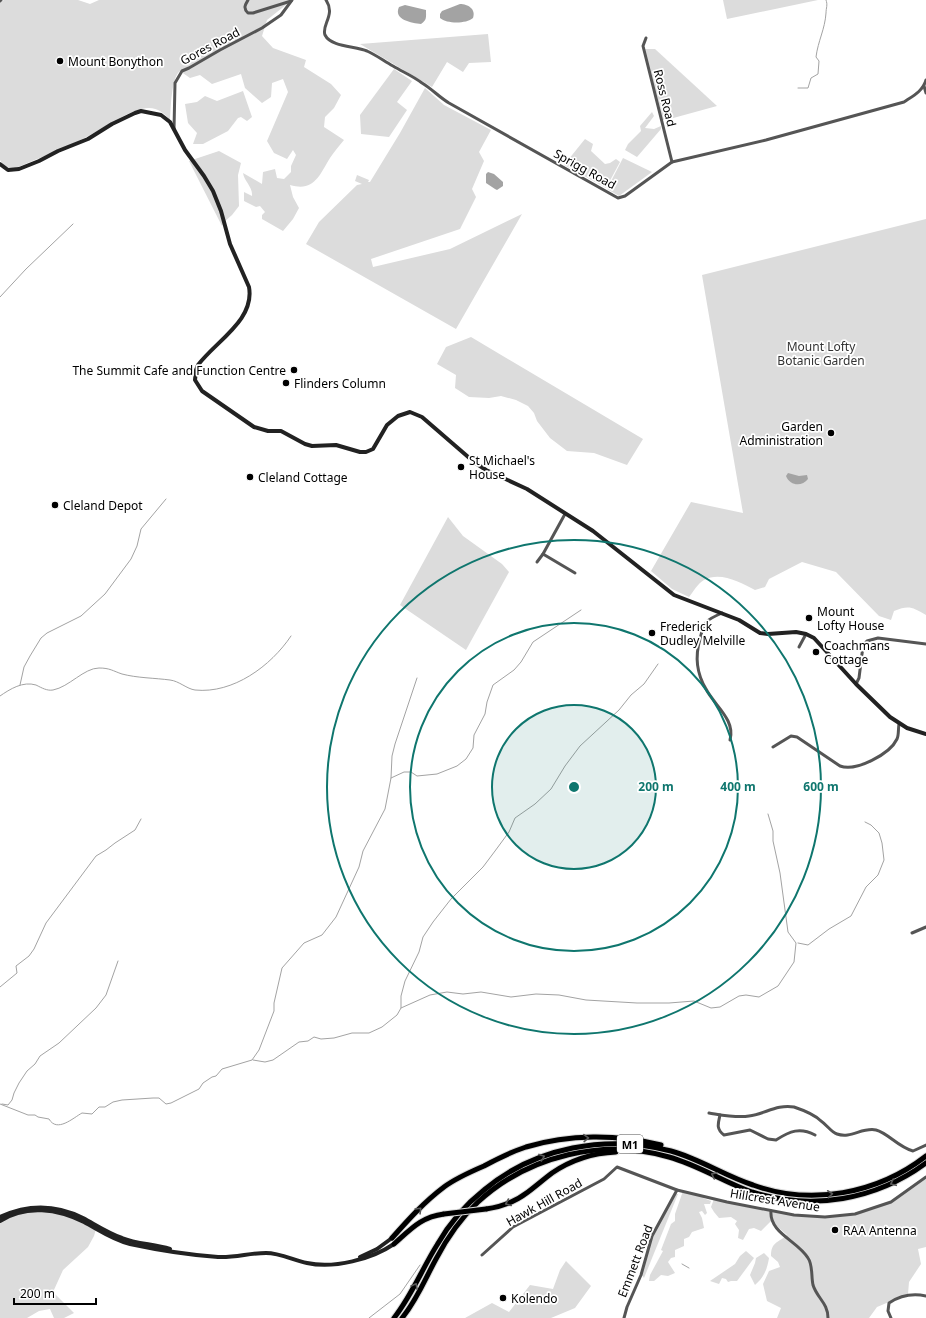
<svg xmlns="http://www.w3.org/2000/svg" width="926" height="1318" font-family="'Noto Sans',sans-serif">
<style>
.green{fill:#dcdcdc}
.water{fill:#a3a3a3}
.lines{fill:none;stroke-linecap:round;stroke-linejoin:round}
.stream{stroke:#a3a3a3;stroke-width:1}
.motorway-casing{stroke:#dbdbdb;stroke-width:7}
.minor{stroke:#555;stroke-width:3}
.secondary{stroke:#222;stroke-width:4}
.motorway{stroke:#000;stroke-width:5}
.motorway-bridge-casing{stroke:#dbdbdb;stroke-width:7;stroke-linecap:butt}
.motorway-bridge{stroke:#000;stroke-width:5}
.oneway{stroke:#595959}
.ring{fill:none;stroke:#0f766e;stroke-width:2}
.poi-dot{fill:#000;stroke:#fff;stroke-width:1.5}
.labels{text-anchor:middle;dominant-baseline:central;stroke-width:3.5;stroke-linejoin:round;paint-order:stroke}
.shield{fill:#fff;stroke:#4c4c4c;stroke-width:1}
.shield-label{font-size:11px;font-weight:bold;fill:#000}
.street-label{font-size:12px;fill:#000;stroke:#fff}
.poi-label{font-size:12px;fill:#000;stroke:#fff;text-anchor:start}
.park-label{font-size:12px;fill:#333;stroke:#fff}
.centre{fill:#0f766e;stroke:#fff;stroke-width:2}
.ring-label{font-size:12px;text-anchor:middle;font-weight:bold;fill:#0f766e;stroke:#fff;stroke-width:3.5;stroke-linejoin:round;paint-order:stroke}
</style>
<rect width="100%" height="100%" fill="#fff"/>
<g class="green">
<path d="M4,0H78L90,4L99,0H292L267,20L262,36L273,48L306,60L304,67L331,84L341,95L334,108L325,117L324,127L344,140C339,146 334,152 330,158C319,176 314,192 290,185L293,197L299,208L293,219L283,231L262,219V215L265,212L260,206L256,207L244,201V192L252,196C253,187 244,181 243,173L262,184L263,172L275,169L277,178L284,179L291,172V166L296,155L293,150L287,159L274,153L267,141L288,92L283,79L272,83L271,97L262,103L245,88L241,74L212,84L200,75L190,78L180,71C171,78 171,108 170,120C164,113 158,108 149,108C130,109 107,126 90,135C66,148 41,157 16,168C8,168 4,167 0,160V2Z"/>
<path d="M723,0H818L727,19Z"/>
<path d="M488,34L491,62L469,63L463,72L447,62L432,87L360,44Z"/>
<path d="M643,49H655L717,106L666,120H661Z"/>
<path d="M394,69L412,81L397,102L407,110L389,137L361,134L360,115Z"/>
<path d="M425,88L444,105L491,130L479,152L484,161L472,189L476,197L460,229L371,259L373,267L450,249L522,214L456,329L306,244L319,222L357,185L362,184L355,181L357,175L369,180L368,182H370L400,133Z"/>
<path d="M243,91L252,117L247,121L241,117L238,118L228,131L203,144H193L197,133L188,123L185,104L197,102L205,96L217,101Z"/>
<path d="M652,112L654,116L645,128L654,129L661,126V129L637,157L625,150L628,144L641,131L640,126Z"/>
<path d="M585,139L593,144L591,151L605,164L610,163L616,159L620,162L606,188L564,165Z"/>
<path d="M219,151L241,163L238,175L239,206L232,215L224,222L222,226L189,161Z"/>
<path d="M623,158L652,172L619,196L607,189Z"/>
<path d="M926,219V615C912,607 909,605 894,611L891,620L879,616L836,572L802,562L769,579L765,587L755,590C740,582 720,571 704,580C698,583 693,592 689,597L672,589L651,571L691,502L743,513L702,275Z"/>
<path d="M471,337L643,439L627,465L594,453L567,451L550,438L537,421L534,413L528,406L516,400L501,396L489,398L469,397L455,388L456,375L437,364L446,347Z"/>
<path d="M448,517L463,536L502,564L509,572L466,650L400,605Z"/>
<path d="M926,1177V1247L918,1249L921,1264L909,1282L908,1294L877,1307L869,1318H777L781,1308L767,1301L763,1284L769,1271L780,1267L778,1262L771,1256C771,1242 778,1243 787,1235L771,1221L761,1231L754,1228L749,1229L743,1240L738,1238L739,1230L735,1224L737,1221L731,1217L719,1218L714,1212L711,1207L714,1199C772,1211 836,1230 891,1202C903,1196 915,1185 926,1177Z"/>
<path d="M683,1191L703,1196V1198L711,1201L710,1204H704L707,1213L705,1215L702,1211L699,1212L702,1218L704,1228L692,1232L689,1237L684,1239V1246L675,1250V1257L671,1258L668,1262L675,1273L668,1276L661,1275L654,1281H649L650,1275L663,1251L661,1250L671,1224L675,1221V1214Z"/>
<path d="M675,1194H678L644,1278L641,1274L652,1236Z"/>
<path d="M32,1210L68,1215L96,1229L94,1236L88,1247L63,1270L53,1292L74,1313L64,1318H54L50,1309L39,1311L27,1318H0V1221L4,1219Z"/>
<path d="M746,1251L754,1258L737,1281H731L728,1282L726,1279L722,1278L719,1284L710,1281L735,1264L740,1256Z"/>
<path d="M764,1253L769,1258C767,1270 764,1277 755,1285L750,1275L755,1263L756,1258Z"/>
<path d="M566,1261L591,1286L575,1308L551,1318H465L492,1303L509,1312L530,1285L553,1289L560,1270Z"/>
</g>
<g class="water">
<path d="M460,4C468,4 476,9 473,18C466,24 447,24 440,18V14L442,11Z"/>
<path d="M405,5L426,10C426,17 427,20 421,24C412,23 393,20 399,7Z"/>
<path d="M488,172L494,174L503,182V186L497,190L495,189L486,183V174Z"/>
<path d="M788,473L799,476L807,475L808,479C802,487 790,486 786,476Z"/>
</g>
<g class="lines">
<g class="stream">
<path d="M798,88H808L811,78L818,74L819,61L816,57C818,41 825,29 826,13C826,8 828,5 826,0"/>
<path d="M0,297L26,269L73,224"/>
<path d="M20,685L24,667L30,656L41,638L47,633L81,616L105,594L131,559L137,546L141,529L166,499"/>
<path d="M0,696C10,689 23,681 36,685C42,688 47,691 53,690C69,687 84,668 99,668C110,668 113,671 122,674C137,678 155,678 170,680C179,681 187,689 195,690C233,694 271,666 291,636"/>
<path d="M391,778L404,772H411L417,776L437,774L457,766L466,759L473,748L474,735L485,714L487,702L493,685L514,670L521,662L533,642L581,610"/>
<path d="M798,943L808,945L829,929L851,916L866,887L878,875L884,860L882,843L879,833L871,825L865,822"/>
<path d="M0,987L17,973L16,966L29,956L34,949L46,923L96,856L106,850L115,843L135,830L141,819"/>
<path d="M401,1008L430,995L447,992L463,994L481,992L511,997L536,994L559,995L586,1000L637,1003H669L694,1001L711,1008L720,1007L739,996L746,995L759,997L778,986L794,962L796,943L788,932L780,873L773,841V831L768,814"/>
<path d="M253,1060L265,1062L273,1060L299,1042L308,1041L314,1037L321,1039L334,1038L352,1033H369L382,1027L397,1015L401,1008V996L405,981L419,952L423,937L433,922L451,899L483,867L495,851L509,832L515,818L535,804L551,789L565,766L580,746L619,710L631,695L644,684L658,664"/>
<path d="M0,1104L28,1115H35L38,1117L49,1119C57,1133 73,1118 82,1113L92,1114L99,1107H105L113,1102L122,1100L153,1098H159L166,1104L171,1103L199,1089L203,1083L212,1077L216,1076L222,1069L252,1060L259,1050L274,1011V1003L282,968L304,943L322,935L336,917L359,867L363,851L385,809L391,778L392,756L395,744L417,678"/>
<path d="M2,1104L8,1105L12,1100L14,1093L19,1083L27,1071L35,1064L40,1056L59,1043L96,1008L106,995L118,961"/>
<path d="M682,1264L689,1268"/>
<path d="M369,1318L400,1294L420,1265"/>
</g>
<g class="motorway-casing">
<g id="motorway">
<path d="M486,1209C501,1207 515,1202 528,1192C536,1186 544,1179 552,1173C571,1160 593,1153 616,1152"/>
<path d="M392,1238C408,1220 424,1202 444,1187C456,1178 470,1172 484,1166C497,1159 511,1152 526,1147C569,1134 617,1134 661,1145"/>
<path d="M394,1244C411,1229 421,1217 444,1214"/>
<path d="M394,1318C412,1295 422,1269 437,1245C449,1224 465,1205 484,1190C535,1147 607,1134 671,1151C700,1159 725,1176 753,1185C811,1206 877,1194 926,1156"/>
<path d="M402,1318C417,1300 425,1279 436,1259C447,1238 461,1218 478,1202C529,1155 604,1138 669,1157C698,1165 724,1182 752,1192C812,1211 876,1200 926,1163"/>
</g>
</g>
<g class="minor">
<path d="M248,0C245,5 243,8 248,13H253L291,1"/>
<path d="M326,0C336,15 321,25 325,35C331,47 355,46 367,51C376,55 384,61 393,66C403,72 413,76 422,83C432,89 439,97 449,103L618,198L625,196L672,162L766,140L904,102C913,96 923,91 926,80"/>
<path d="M0,1L1,0"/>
<path d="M646,38L643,46L672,162"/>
<path d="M924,86L926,93"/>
<path d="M174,129L175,83L182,71L189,68L220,50L262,28L281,15L292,0"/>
<path d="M543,554L575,573"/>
<path d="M537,562L543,554L565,514"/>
<path d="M722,613C706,620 704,621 700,639C695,656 697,674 706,689C714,705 736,720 730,740"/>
<path d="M799,647L806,634"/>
<path d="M856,684L859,678L863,646L867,641L878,638L926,644"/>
<path d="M773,747L791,736L797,737L840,766C856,772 890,754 897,739C899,735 898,729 899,724"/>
<path d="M912,933L926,927"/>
<path d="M709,1113C722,1115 736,1118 749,1116C765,1114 777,1104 794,1107C803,1110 814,1114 821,1121C827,1125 831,1132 837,1134C851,1139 862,1127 876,1130C888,1133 898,1147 913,1151L926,1145"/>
<path d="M720,1115C718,1124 716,1129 724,1135L750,1130L768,1139L776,1140C790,1131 800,1127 815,1135"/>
<path d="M771,1211C769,1233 798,1241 808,1258C813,1265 811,1276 813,1285C817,1298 828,1303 828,1318"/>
<path d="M482,1255L513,1227L604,1179L617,1167L677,1190L727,1202L794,1215L825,1217L855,1214L891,1202L926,1177"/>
<path d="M624,1318L627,1307L641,1275L652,1236L677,1190"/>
<path d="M891,1318L888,1311L889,1303C901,1295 912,1293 926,1296"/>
</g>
<g class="secondary">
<path d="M0,164L8,170L19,169L39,161L58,151L88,139L112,124L135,113L141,111L161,115L170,122L185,150L204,176L213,191L221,211L230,244L249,287C255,320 216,341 198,365L196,370L195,380L202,391L254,427L268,431H281L305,444L312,446L336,445L360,452H366L373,449L387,425L398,416L410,412L422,417L474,462L486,470L527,489L593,531L674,595L739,620L760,633L768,634L796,632L806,634L814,638L856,684L890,717L907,728L926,734"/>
<path d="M0,1217C28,1204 55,1204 83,1218C96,1225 108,1233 122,1238C137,1244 154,1244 170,1249"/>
<path d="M0,1221C26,1204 58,1209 84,1222C99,1230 113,1240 130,1244C158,1250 189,1255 218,1257C234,1258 250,1253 266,1253C280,1253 293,1260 307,1263C334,1269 372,1259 394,1244"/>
<path d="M360,1257L377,1249L392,1238"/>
</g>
<use href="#motorway" class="motorway"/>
<g class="motorway-bridge-casing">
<path id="motorway-bridge" d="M444,1214L486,1209"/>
</g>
<use href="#motorway-bridge" class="motorway-bridge"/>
</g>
<defs><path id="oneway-chevron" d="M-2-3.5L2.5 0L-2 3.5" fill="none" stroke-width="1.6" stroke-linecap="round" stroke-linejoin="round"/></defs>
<g class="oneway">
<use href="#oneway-chevron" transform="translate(586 1138) rotate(-2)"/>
<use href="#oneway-chevron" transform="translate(542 1157) rotate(-20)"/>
<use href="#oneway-chevron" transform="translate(714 1175) rotate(-153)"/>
<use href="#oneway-chevron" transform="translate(893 1183) rotate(155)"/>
<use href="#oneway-chevron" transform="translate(830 1194) rotate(-6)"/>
<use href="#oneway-chevron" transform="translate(508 1203) rotate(157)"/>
<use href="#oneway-chevron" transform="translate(419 1210) rotate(-45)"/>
<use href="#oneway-chevron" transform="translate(415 1286) rotate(-61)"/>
</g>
<circle cx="574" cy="787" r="82" fill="#0f766e" fill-opacity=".12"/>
<g class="ring">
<circle cx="574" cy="787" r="82"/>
<circle cx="574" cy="787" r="164"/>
<circle cx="574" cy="787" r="247"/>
</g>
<g class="poi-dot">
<circle cx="60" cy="61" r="4"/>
<circle cx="294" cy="370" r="4"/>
<circle cx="286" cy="383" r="4"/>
<circle cx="831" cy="433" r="4"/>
<circle cx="461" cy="467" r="4"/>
<circle cx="250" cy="477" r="4"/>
<circle cx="55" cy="505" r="4"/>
<circle cx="809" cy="618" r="4"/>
<circle cx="652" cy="633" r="4"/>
<circle cx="816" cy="652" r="4"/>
<circle cx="835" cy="1230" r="4"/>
<circle cx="503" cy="1298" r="4"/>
</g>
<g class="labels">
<rect class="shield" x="617" y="1135" width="26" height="18" rx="3"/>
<g class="shield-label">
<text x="630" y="1144">M1</text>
</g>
<g class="street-label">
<text transform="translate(210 46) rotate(-28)">Gores Road</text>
<text transform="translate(665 98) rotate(76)">Ross Road</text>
<text transform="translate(585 169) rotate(29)">Sprigg Road</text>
<text transform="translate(775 1200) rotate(9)">Hillcrest Avenue</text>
<text transform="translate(544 1202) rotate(-29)">Hawk Hill Road</text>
<text transform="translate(635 1261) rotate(-69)">Emmett Road</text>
</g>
<g class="poi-label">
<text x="68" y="61">Mount Bonython</text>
<text x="286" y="370" text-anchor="end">The Summit Cafe and Function Centre</text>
<text x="294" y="383">Flinders Column</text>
<text x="823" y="426" text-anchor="end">Garden<tspan x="823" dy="14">Administration</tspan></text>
<text x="469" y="460">St Michael's<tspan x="469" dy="14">House</tspan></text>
<text x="258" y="477">Cleland Cottage</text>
<text x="63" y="505">Cleland Depot</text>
<text x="817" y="611">Mount<tspan x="817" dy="14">Lofty House</tspan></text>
<text x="660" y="626">Frederick<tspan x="660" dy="14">Dudley Melville</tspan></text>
<text x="824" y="645">Coachmans<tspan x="824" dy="14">Cottage</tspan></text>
<text x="843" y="1230">RAA Antenna</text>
<text x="511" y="1298">Kolendo</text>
</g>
<g class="park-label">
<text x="821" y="346">Mount Lofty<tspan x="821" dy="14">Botanic Garden</tspan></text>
</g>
</g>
<circle cx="574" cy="787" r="6" class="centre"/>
<g class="ring-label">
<text x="656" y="791">200 m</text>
<text x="738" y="791">400 m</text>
<text x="821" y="791">600 m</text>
</g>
<path d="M14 1298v6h82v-6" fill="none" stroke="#000000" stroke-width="2"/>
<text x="20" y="1298" font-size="12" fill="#000000" stroke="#ffffff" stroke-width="3" paint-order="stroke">200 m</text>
</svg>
